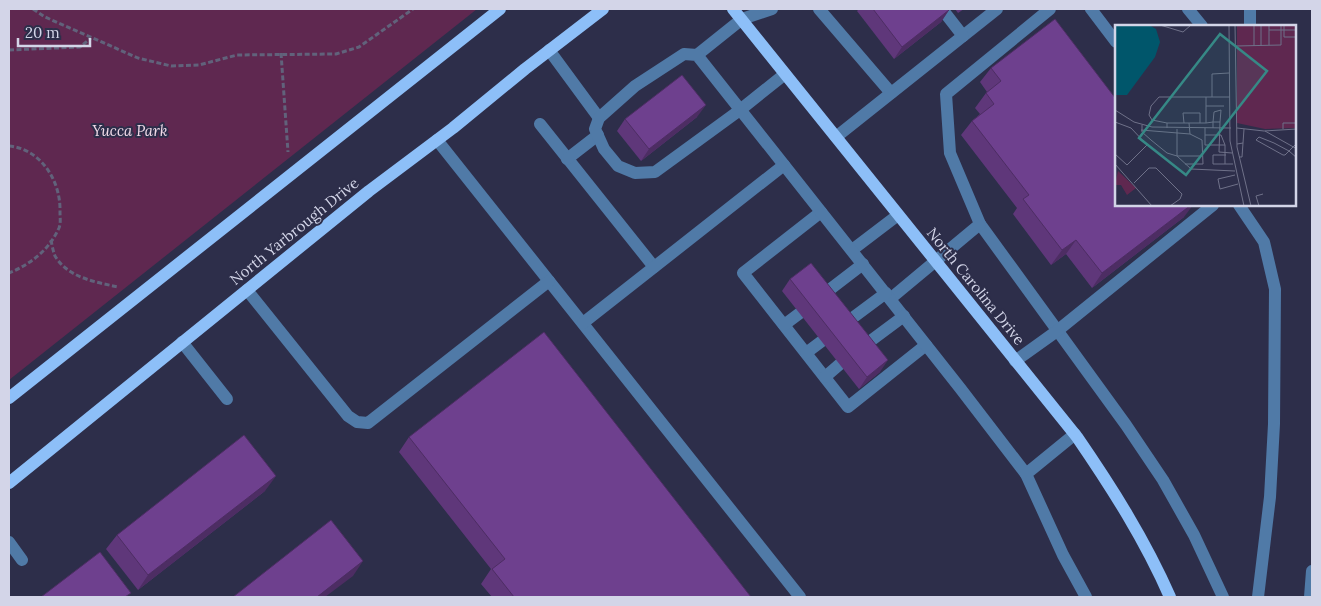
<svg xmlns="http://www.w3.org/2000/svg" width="1321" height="606" font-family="Lora,serif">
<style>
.green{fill:#5f2850}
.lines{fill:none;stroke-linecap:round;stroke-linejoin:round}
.path{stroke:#61627b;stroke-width:3;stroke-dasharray:5 2.5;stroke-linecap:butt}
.minor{stroke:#507aa7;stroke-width:12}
.major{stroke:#8dbff8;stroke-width:12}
.wall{fill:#5f377a}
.shaded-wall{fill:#4d2d63}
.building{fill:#6e408e;stroke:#4d2d63}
.labels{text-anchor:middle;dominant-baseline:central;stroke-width:4;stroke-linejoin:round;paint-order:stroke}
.park-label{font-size:15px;font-style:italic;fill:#f2dbe9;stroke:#2d2e4a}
.street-label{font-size:15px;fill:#d3d5e8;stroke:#2d2e4a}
.inset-road{fill:none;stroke:#6f7189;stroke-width:1}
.view{fill:#368986;fill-opacity:0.15;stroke:#368986;stroke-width:2.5}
.inset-edge{fill:none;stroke:#d3d5e8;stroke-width:2.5}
</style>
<rect width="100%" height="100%" fill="#2d2e4a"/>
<path class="green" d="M9,9H477L9,380Z"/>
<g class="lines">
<g class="path">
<path d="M33,9L45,17L138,58L171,66L199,65L237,55L336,54L359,47L413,9"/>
<path d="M9,50L80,47L91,38"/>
<path d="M281,53L288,152"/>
<path d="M9,146C41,149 61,181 60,212C60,217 61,223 59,228C49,250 31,264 9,273"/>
<path d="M51,240C52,245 53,251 55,256C68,278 96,282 118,287"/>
</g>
<g class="minor">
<path d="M819,9L891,93"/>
<path d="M1091,9L1116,42"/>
<path d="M1188,9L1202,26"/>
<path d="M1250,9V26"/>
<path d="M963,36L997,9"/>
<path d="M549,50L599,118"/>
<path d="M697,55L742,19L772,9"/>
<path d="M540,124L654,267"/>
<path d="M836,137L963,36L942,9"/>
<path d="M437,140L800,597"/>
<path d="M567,159L598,135"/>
<path d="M784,165L697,55L684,54L635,86L599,118L595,129L604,149L618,166L635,173L655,172L740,110L785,74"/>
<path d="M1239,205L1264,242L1275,289L1274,424L1270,497L1258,597"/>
<path d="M821,212L743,273L848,407L926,345"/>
<path d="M980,224L1126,425L1163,480L1194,535L1223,597"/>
<path d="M852,250L898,215"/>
<path d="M247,290L348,416L357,422L368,423L549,281"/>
<path d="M820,297L863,264"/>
<path d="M890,299L980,224L950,153L946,94L1050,9"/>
<path d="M583,323L784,165L960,388L1026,474"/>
<path d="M784,325L800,313"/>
<path d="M843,325L886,293"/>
<path d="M182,342L227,399"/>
<path d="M861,348L904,316"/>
<path d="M806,353L822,341"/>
<path d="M1015,361L1057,331L1213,205"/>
<path d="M825,377L840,364"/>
<path d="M1075,434L1026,474L1063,555L1086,597"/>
<path d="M9,542L22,560"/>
<path d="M1310,597L1312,571"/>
</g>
<g class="major">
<path d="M733,9L1077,437C1112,488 1145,540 1170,597"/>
<path d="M9,398L500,9"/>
<path d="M9,483L369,191L453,128L525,69L603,9"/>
</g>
</g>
<g class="wall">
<path d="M859,9H948L949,10L941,22L894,59L857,11Z"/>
<path d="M955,9H964L958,13Z"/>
<path d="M991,68L1184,217L1092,288L1066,254L1051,265L1013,214L1017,208L961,135L972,121L980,114L975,108L986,93L987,92L980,82Z"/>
<path d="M697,117L641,161L617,131L625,119Z"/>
<path d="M790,279L880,372L859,389L782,291Z"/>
<path d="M409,437L751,597H492L481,584L491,569L399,452Z"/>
<path d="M265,491L138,590L106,549L117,535Z"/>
</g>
<g class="shaded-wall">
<path d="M949,10L941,22L894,59L902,47Z"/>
<path d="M706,105L697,117L641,161L649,149Z"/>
<path d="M1191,205H1193L1184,217L1092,288L1102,273Z"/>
<path d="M1076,240L1066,254L1051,265L1062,250Z"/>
<path d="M888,360L880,372L859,389L867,377Z"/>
<path d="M276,476L265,491L138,590L148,575Z"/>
<path d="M363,561L353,576L325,597H317Z"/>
</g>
<g class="building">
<path d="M873,9H948L949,10L902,47Z"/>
<path d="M1055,19L1116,99V205H1191L1102,273L1076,240L1062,250L1023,199L1029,195L972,121L994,104L986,93L1001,81L991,68Z"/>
<path d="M682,75L706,105L649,149L625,119Z"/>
<path d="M811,263L888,360L867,377L790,279Z"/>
<path d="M544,332L751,597H514L492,569L505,559L409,437Z"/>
<path d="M244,435L276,476L148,575L117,535Z"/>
<path d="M331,520L363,561L317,597H233Z"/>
<path d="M100,552L131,593L125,597H41Z"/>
</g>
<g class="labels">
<g class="park-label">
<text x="130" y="130">Yucca Park</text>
</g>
<g class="street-label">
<text transform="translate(294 231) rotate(-39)">North Yarbrough Drive</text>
<text transform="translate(976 286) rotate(51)">North Carolina Drive</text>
</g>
</g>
<g transform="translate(1115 25)">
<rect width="181" height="181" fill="#2d2e4a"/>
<path d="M122,0H181V103L150,104L122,98ZM3,146L21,163L12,170L6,160H0Z" fill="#5f2850"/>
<path d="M0,0H34L41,4L45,17L40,32L12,70H0Z" fill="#00566b"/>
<path class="inset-road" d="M45,0L68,7L76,0M114,0L115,116L129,181M120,0L122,122L136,181M139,0V21M146,0V21M169,0V12H182M154,5H182M154,20V0M121,21L166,20V0M97,72V49L114,48M91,81H109M0,85L19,97L37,102L116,103M0,97L16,103L32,120L12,140L0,129M105,97L104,127L117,128M52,98H91V72M69,98L68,88H85V98M91,98L98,97H105L106,85L99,87L98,97V103M27,100V107L36,115L52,128L62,131L76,144L120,146M52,103V98L37,95L34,90L36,81L44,72H115M90,103V120H110L106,110H90M122,103L149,106L182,104M62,104V131H87M168,104V98H182M26,105L75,109M150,106L182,124M182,118L170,130H168L141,115L144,112L159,118L174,126L182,133M122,119L128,118L129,104M110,120V139H118M124,132H127L128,118M0,139L37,181M70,139H88L87,115L75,109L74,98M110,139H98V130H111M120,150L103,154L105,164L123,159M19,158L34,143H41L67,169L65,174L55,181M144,181L141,171L148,169"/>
<path class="view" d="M105,9L152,46L71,150L24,113Z"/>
<rect width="181" height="181" class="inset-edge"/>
</g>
<rect width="1321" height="606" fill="none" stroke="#d3d5e8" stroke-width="20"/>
<path d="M18 38v8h72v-8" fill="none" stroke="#d3d5e8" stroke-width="2.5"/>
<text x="25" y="38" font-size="15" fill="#d3d5e8" stroke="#2d2e4a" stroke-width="4" paint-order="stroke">20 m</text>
</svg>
